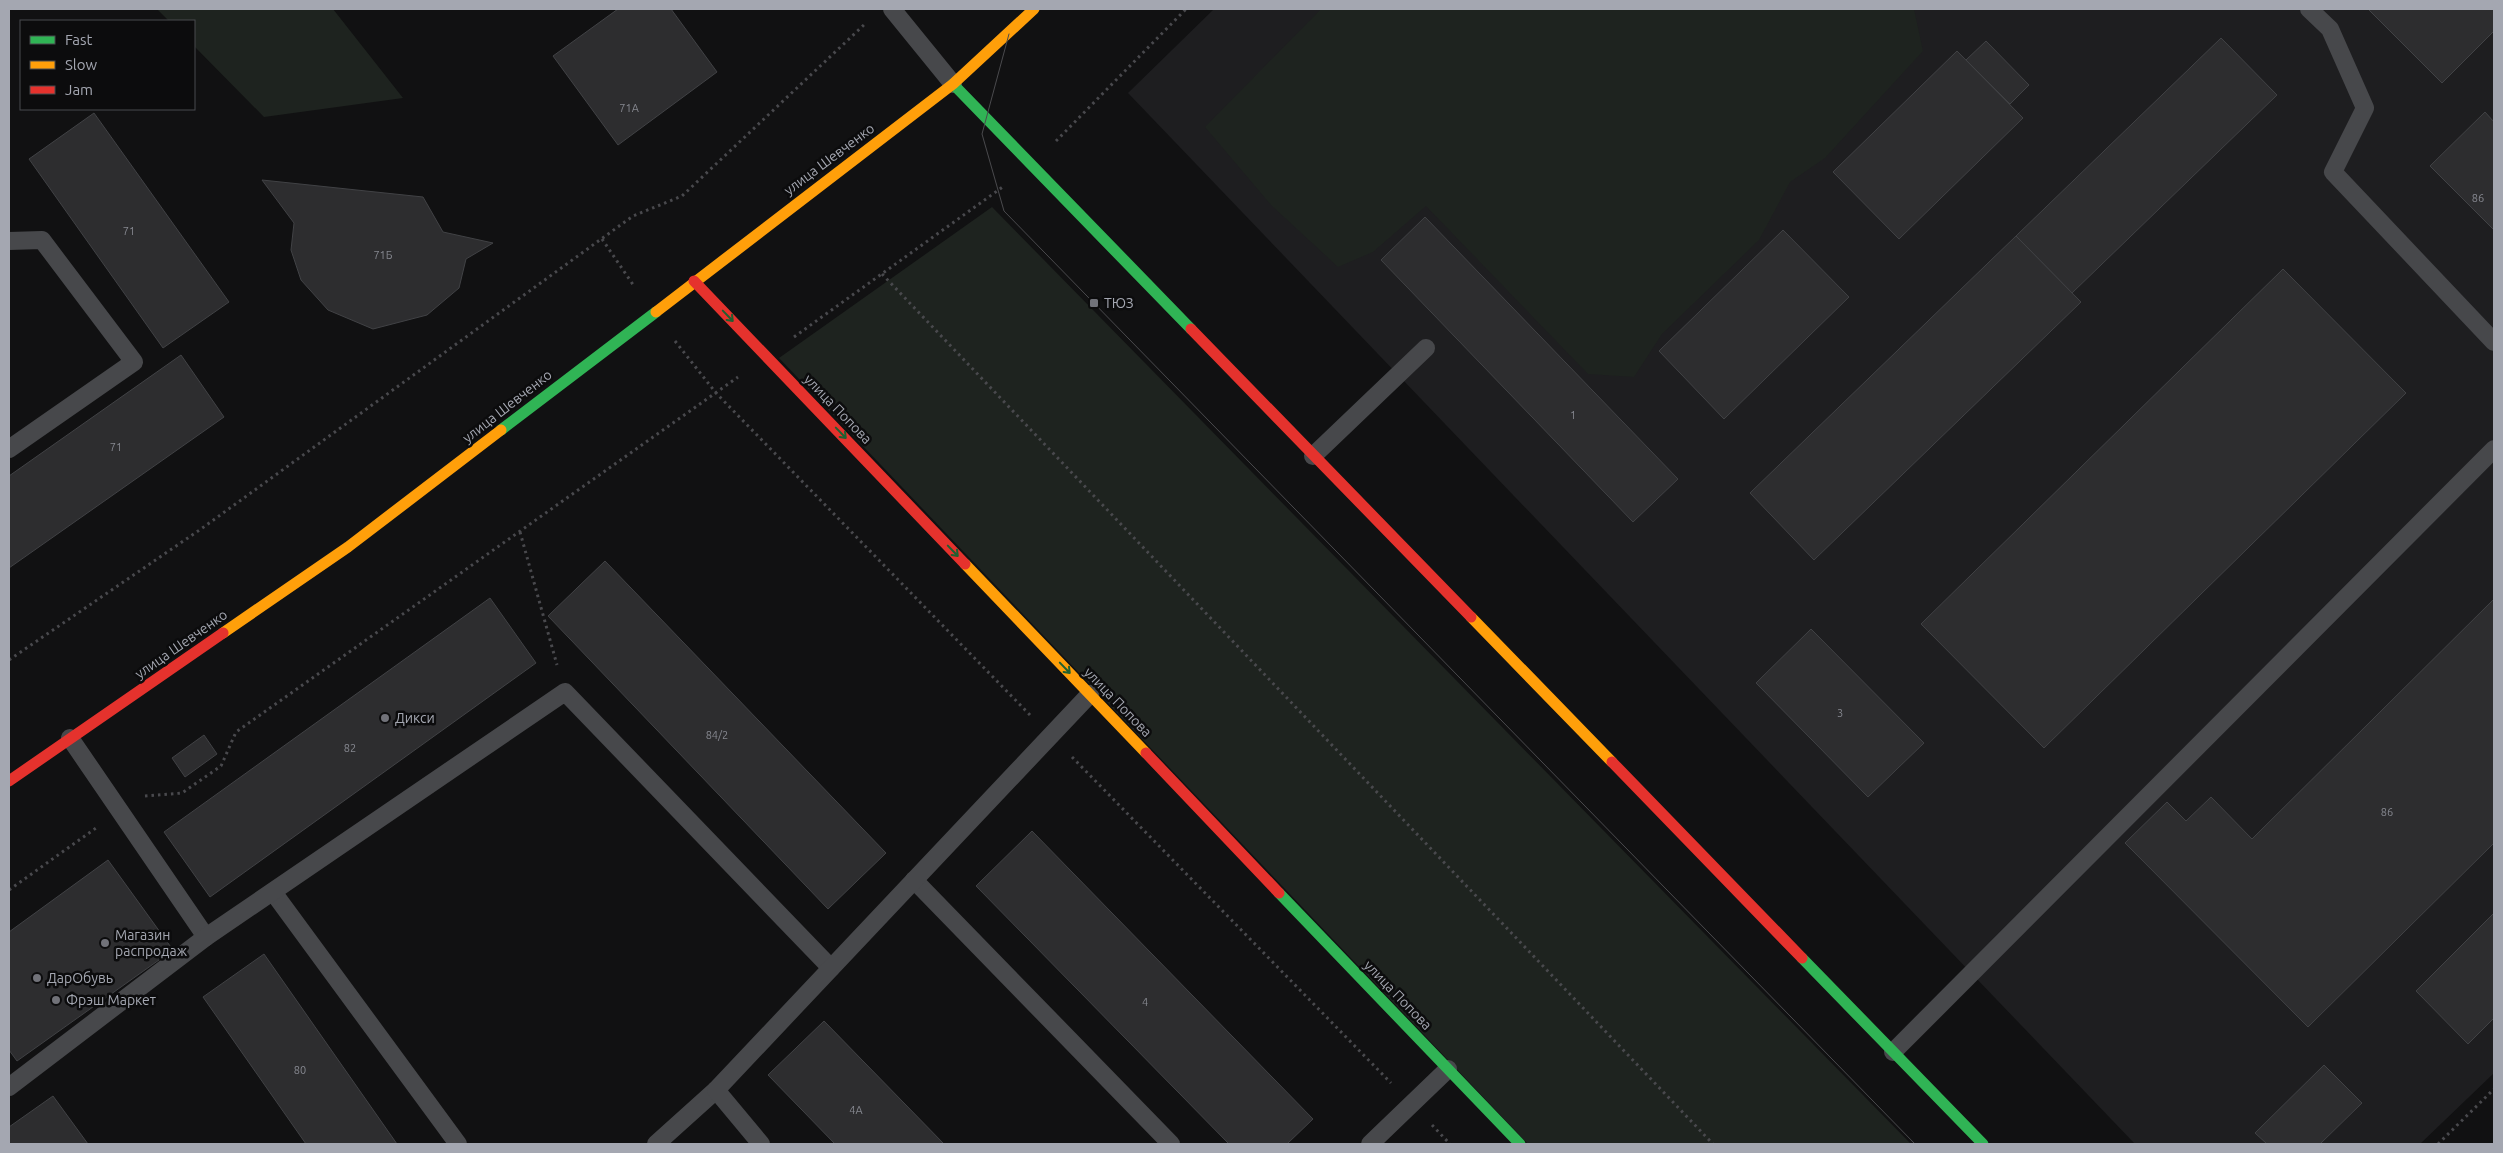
<svg xmlns="http://www.w3.org/2000/svg" width="2503" height="1153" font-family="Ubuntu,sans-serif">
<style>
.built{fill:#1e1e20}
.green{fill:#1e231f}
.building{fill:#2d2d2f;stroke:#414245}
.lines{fill:none;stroke-linecap:round;stroke-linejoin:round}
.path{stroke:#49494d;stroke-width:3;stroke-dasharray:2.5 4;stroke-linecap:butt}
.lane{stroke:#47484b;stroke-width:18}
.fast{stroke:#30b455;stroke-width:11}
.slow{stroke:#ff9f0a;stroke-width:11}
.jam{stroke:#e5322d;stroke-width:11}
.tram{stroke:#4a4a4d;stroke-width:1}
.oneway{stroke:#1e6031}
.poi-dot{fill:#717279;stroke:#0c0c0d;stroke-width:2}
.labels{text-anchor:middle;dominant-baseline:central;stroke-width:5;stroke-linejoin:round;paint-order:stroke}
.number-label{font-size:11px;fill:#868890}
.street-label{font-size:14px;fill:#a4a7b1;stroke:#0c0c0d}
.poi-label{font-size:14px;fill:#a4a7b1;stroke:#0c0c0d;text-anchor:start}
</style>
<rect width="100%" height="100%" fill="#111112"/>
<path class="built" d="M1214,9H2494V1073L2420,1144H2135L1128,93Z"/>
<g class="green">
<path d="M157,9H333L403,98L264,117L194,46V21H169Z"/>
<path d="M1321,9H1914L1923,51L1825,158L1790,182L1759,240L1662,334L1634,377L1588,374L1426,206L1373,252L1338,267L1271,205L1205,127Z"/>
<path d="M992,207L1911,1144H1528L779,358Z"/>
</g>
<g class="building">
<path d="M618,9H671L717,72L618,145L553,56Z"/>
<path d="M2368,9H2494V31L2442,83Z"/>
<path d="M2221,38L2277,95L2072,293L2016,236Z"/>
<path d="M1986,41L2029,85L2010,104L1966,60Z"/>
<path d="M1957,51L2023,118L1899,239L1833,172Z"/>
<path d="M2485,112L2494,122V230L2430,166Z"/>
<path d="M94,113L229,302L163,348L29,159Z"/>
<path d="M262,180L423,197L443,232L493,243L466,259L459,288L427,315L373,329L328,310L301,280L291,250L294,223Z"/>
<path d="M1425,217L1678,479L1633,522L1381,260Z"/>
<path d="M1783,230L1849,297L1724,419L1659,351Z"/>
<path d="M2016,236L2081,302L1814,560L1750,493Z"/>
<path d="M2283,269L2406,393L2044,748L1921,624Z"/>
<path d="M181,355L224,417L9,568V476Z"/>
<path d="M605,561L886,853L828,909L548,616Z"/>
<path d="M490,598L536,663L210,897L164,832Z"/>
<path d="M2494,599V843L2308,1027L2125,843L2167,802L2186,821L2211,797L2252,839Z"/>
<path d="M1811,629L1924,743L1868,797L1756,683Z"/>
<path d="M204,735L217,754L185,777L172,758Z"/>
<path d="M1032,831L1313,1119L1287,1144H1229L976,886Z"/>
<path d="M108,860L173,950L17,1061L9,1050V932Z"/>
<path d="M2494,913V1018L2468,1044L2416,991Z"/>
<path d="M264,954L397,1144H306L203,997Z"/>
<path d="M824,1021L944,1144H835L768,1075Z"/>
<path d="M2324,1065L2362,1103L2320,1144H2267L2255,1133Z"/>
<path d="M53,1096L88,1144H9V1127Z"/>
</g>
<g class="lines">
<g class="path">
<path d="M1056,141L1186,9"/>
<path d="M602,239L634,286"/>
<path d="M882,274L1713,1144"/>
<path d="M794,337L1004,186"/>
<path d="M675,341L716,393L1030,715"/>
<path d="M520,532L557,665"/>
<path d="M9,660L201,529L633,216L682,196L866,23"/>
<path d="M1072,757L1391,1083"/>
<path d="M145,796L182,793L221,766L236,732L738,377"/>
<path d="M9,890L96,828"/>
<path d="M1432,1125L1450,1144"/>
<path d="M2438,1144L2494,1089"/>
</g>
<g class="lane">
<path d="M892,9L953,84"/>
<path d="M2309,9L2330,29L2365,108L2333,172L2494,342"/>
<path d="M9,241L42,240L134,362L9,449"/>
<path d="M1313,456L1426,348"/>
<path d="M70,738L206,937"/>
<path d="M914,880L1171,1144"/>
<path d="M273,892L458,1144"/>
<path d="M1893,1052L2494,449"/>
<path d="M9,1087L206,937L565,692L831,968"/>
<path d="M656,1144L716,1090"/>
<path d="M761,1144L716,1090L1090,694"/>
<path d="M1370,1144L1448,1069"/>
</g>
<g class="fast">
<path d="M953,84L1191,329"/>
<path d="M501,430L656,312"/>
<path d="M1279,893L1520,1144"/>
<path d="M1802,958L1983,1144"/>
</g>
<g class="slow">
<path d="M656,312L953,84L1034,9"/>
<path d="M965,564L1146,753"/>
<path d="M1471,617L1612,762"/>
<path d="M223,633L348,547L501,430"/>
</g>
<g class="jam">
<path d="M694,281L965,564"/>
<path d="M1191,329L1471,617"/>
<path d="M1146,753L1279,893"/>
<path d="M1612,762L1802,958"/>
<path d="M9,781L223,633"/>
</g>
<path class="tram" d="M1009,34L982,134L1004,211L1915,1144"/>
</g>
<defs><path id="oneway-shaft" d="M-6 0H5M1.5-3L5.5 0L1.5 3" fill="none" stroke-width="1.6" stroke-linecap="round" stroke-linejoin="round" transform="scale(1.25)"/></defs>
<g class="oneway">
<use href="#oneway-shaft" transform="translate(728 316) rotate(46)"/>
<use href="#oneway-shaft" transform="translate(841 433) rotate(46)"/>
<use href="#oneway-shaft" transform="translate(953 551) rotate(46)"/>
<use href="#oneway-shaft" transform="translate(1065 668) rotate(46)"/>
</g>
<g class="poi-dot">
<rect x="1089" y="298" width="10" height="10" rx="2.5"/>
<circle cx="385" cy="718" r="5"/>
<circle cx="105" cy="943" r="5"/>
<circle cx="37" cy="978" r="5"/>
<circle cx="56" cy="1000" r="5"/>
</g>
<g class="labels">
<g class="number-label">
<text x="629" y="108">71А</text>
<text x="2478" y="198">86</text>
<text x="129" y="231">71</text>
<text x="383" y="255">71Б</text>
<text x="1573" y="415">1</text>
<text x="116" y="447">71</text>
<text x="1840" y="713">3</text>
<text x="717" y="735">84/2</text>
<text x="350" y="748">82</text>
<text x="2387" y="812">86</text>
<text x="1145" y="1002">4</text>
<text x="300" y="1070">80</text>
<text x="856" y="1110">4А</text>
</g>
<g class="street-label">
<text transform="translate(829 159) rotate(-37)">улица Шевченко</text>
<text transform="translate(507 406) rotate(-38)">улица Шевченко</text>
<text transform="translate(838 409) rotate(46)">улица Попова</text>
<text transform="translate(181 644) rotate(-35)">улица Шевченко</text>
<text transform="translate(1118 702) rotate(46)">улица Попова</text>
<text transform="translate(1398 995) rotate(46)">улица Попова</text>
</g>
<g class="poi-label">
<text x="1104" y="303">ТЮЗ</text>
<text x="395" y="718">Дикси</text>
<text x="115" y="935">Магазин<tspan x="115" dy="16">распродаж</tspan></text>
<text x="47" y="978">ДарОбувь</text>
<text x="66" y="1000">Фрэш Маркет</text>
</g>
</g>
<rect width="2503" height="1153" fill="none" stroke="#a4a7b1" stroke-width="20"/>
<rect x="20" y="20" width="175" height="90" fill="#0c0c0d" stroke="#494a4f"/>
<rect x="30" y="36" width="25" height="8" fill="#30b455" stroke="#494a4f"/>
<text x="65" y="45" font-size="15" fill="#a4a7b1">Fast</text>
<rect x="30" y="61" width="25" height="8" fill="#ff9f0a" stroke="#494a4f"/>
<text x="65" y="70" font-size="15" fill="#a4a7b1">Slow</text>
<rect x="30" y="86" width="25" height="8" fill="#e5322d" stroke="#494a4f"/>
<text x="65" y="95" font-size="15" fill="#a4a7b1">Jam</text>
</svg>
